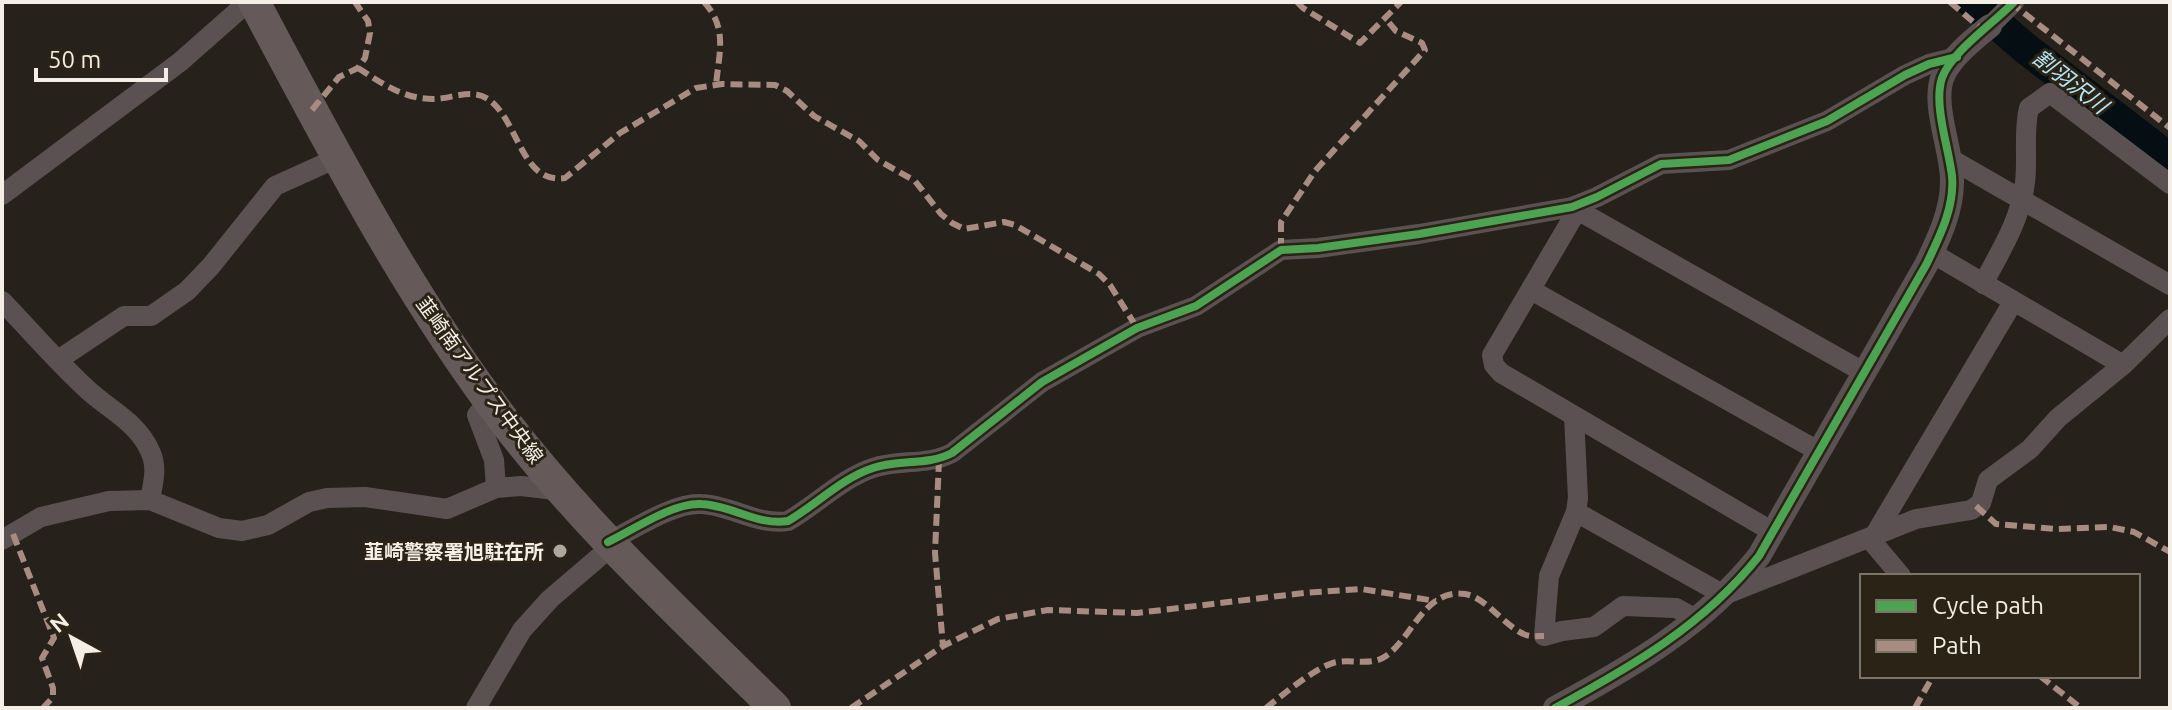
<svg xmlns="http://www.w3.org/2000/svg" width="2172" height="710" font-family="Ubuntu,'Noto Sans JP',sans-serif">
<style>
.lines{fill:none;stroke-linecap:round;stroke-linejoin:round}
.river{stroke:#050f13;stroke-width:32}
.minor{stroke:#5c5152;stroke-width:20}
.tertiary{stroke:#5c5152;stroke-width:24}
.primary{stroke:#66595a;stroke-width:32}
.quiet{stroke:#a88b81;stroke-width:6;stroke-dasharray:12 6;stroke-linecap:butt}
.cycleway-casing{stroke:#2b2316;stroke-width:13}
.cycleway{stroke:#4ca352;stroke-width:8}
.poi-dot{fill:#aca79f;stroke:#2b2316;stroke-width:3}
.labels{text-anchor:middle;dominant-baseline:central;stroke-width:6;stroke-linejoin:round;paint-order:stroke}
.street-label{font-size:20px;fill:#f4eee6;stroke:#2b2316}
.poi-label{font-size:20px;font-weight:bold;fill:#f4eee6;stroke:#2b2316;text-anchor:end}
.water-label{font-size:22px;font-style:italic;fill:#b6e5f7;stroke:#2b2316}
</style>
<rect width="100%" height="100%" fill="#26221b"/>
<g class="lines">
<path class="river" d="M1972,2L2025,48L2170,159"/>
<g class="minor">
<path d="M1990,26L2014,2"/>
<path d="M1949,158L2170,285"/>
<path d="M2,195L180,62L248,2"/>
<path d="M1932,253L2123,365"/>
<path d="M1983,284C2000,252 2021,219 2025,182C2028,158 2023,131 2029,108L2050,93L2170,184"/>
<path d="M1531,290L1820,452"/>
<path d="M2,301C30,330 58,363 89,391C110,410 138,423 150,451C158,467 153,483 150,500"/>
<path d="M58,360L124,316H151L187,291L211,266L275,186L337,158"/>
<path d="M489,400L477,415L494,460L496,488"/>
<path d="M1574,416L1578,498L1576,512L1549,576L1544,636L1562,631L1594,627L1623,606L1676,608L1698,620"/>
<path d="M1576,512L1724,595L1916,519L1971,510L1981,503L1988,480L2030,449L2058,418L2123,365L2170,319"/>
<path d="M1773,532L1501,373L1494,365L1492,355L1572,219V207L1865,373"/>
<path d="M1874,536L2013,302"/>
<path d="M1869,538L1901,576"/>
<path d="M2,540L41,517L109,501L150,500L219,528L242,531L268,525L309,502L327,498L365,497L447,509L496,488L521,486L563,491"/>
<path d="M608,542C633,530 674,502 701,504C731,505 758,526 788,521C816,505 842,478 873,468C899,459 927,466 952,453L1042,382L1137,328L1196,306L1281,250L1318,248L1419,234L1572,207L1597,197L1661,164L1729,160L1827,121L1905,75L1929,64L1957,57"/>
<path d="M476,708L522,630L550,599L612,546"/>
</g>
<path class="tertiary" d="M1555,708C1631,667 1704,625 1759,556L1926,265C1939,238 1952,211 1952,182C1953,152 1931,104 1943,76C1951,57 1974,39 1990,26"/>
<path class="primary" d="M254,2C331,146 406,292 505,422C585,526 682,616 775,708"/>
<g class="quiet">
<path d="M704,2C728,28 719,53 716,85"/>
<path d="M1297,2L1303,8L1360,43L1401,2"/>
<path d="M1950,2L1984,31"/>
<path d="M2010,2L2170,128"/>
<path d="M358,68C381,83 404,99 433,99C451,99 471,88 488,99C519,120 521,185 565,178L620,133L696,88L722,84L775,85L787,91L814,116L859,141L878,160L915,181L941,214L952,223L964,229L1004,222L1015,225L1099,274L1110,285L1137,328"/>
<path d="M312,110L339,77L358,68L365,58L370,33L368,21L355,2"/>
<path d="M1281,250V222L1315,171L1425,50L1422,43L1396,31L1386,19"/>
<path d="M939,460L935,553L943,646"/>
<path d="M1976,506L1996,524L2057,529L2110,527L2134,532L2170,552"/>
<path d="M13,534L54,638L42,658L53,688V697L43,708"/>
<path d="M2040,676L2081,708"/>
<path d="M851,708L943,646L998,619L1048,610L1137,613L1304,593L1361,589L1436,601"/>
<path d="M1266,708C1281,696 1315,668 1333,663C1350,658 1370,667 1386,656C1412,638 1425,588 1465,594C1486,597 1506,628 1526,635C1531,637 1539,636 1544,636"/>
<path d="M1915,708L1933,676"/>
</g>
<g class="cycleway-casing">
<g id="cycleway">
<path d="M608,542C633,530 674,502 701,504C731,505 758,526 788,521C816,505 842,478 873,468C899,459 927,466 952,453L1042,382L1137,328L1196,306L1281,250L1318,248L1419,234L1572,207L1597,197L1661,164L1729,160L1827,121L1905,75L1929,64L1957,57"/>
<path d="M1555,708C1631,667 1704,625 1759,556L1926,265C1939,238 1955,207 1952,176C1949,149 1933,104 1942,78C1951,52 1994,23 2014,2"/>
</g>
</g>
<use href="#cycleway" class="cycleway"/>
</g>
<circle class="poi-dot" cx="560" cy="551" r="8"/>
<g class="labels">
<g class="street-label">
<text transform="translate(480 380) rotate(54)">韮崎南アルプス中央線</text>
</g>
<g class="poi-label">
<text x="544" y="551">韮崎警察署旭駐在所</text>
</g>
<g class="water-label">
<text transform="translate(2071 81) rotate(38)">割羽沢川</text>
</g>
</g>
<rect width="2172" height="710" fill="none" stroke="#f4eee6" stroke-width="8"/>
<rect x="1860" y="574" width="280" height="104" fill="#2b2316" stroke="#7b7469" stroke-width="2"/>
<rect x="1876" y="600" width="40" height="12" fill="#4ca352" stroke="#7b7469" stroke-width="2"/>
<text x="1932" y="614" font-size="24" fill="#f4eee6">Cycle path</text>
<rect x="1876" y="640" width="40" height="12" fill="#a88b81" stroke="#7b7469" stroke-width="2"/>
<text x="1932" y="654" font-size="24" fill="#f4eee6">Path</text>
<g transform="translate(72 638) rotate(320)" stroke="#2b2316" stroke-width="6" paint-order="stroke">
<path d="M0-6L14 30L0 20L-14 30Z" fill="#f4eee6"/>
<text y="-12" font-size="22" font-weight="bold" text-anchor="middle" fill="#f4eee6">N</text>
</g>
<path d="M36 68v12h130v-12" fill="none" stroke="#f4eee6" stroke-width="4"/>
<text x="48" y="68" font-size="24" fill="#f4eee6" stroke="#2b2316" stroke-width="6" paint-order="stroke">50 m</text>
</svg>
